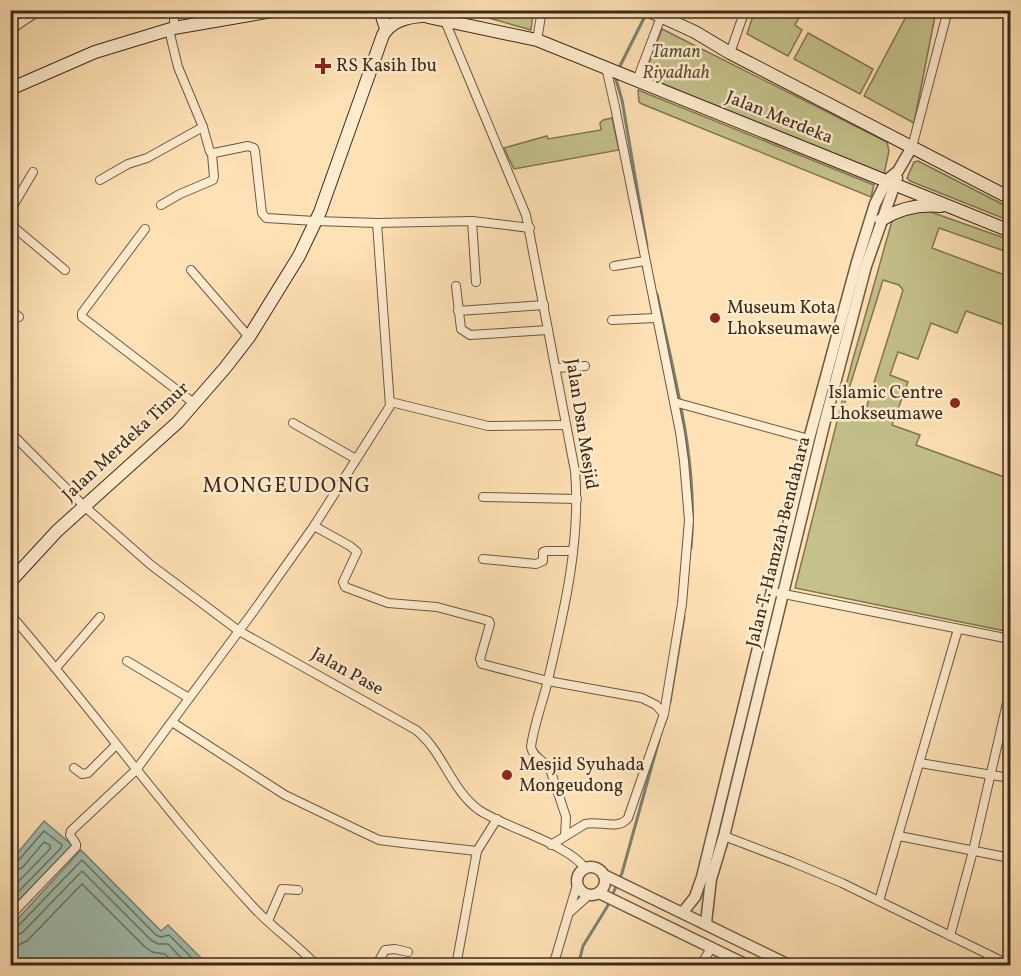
<svg xmlns="http://www.w3.org/2000/svg" width="1021" height="976" font-family="Vollkorn,serif">
<style>
.green{fill:#c4c18a;stroke:#807653;stroke-width:1.5;fill-rule:evenodd}
.water{fill:#a0bead;stroke:#788373;stroke-width:1.5}
.lines{fill:none;stroke-linecap:round;stroke-linejoin:round}
.shore{stroke:#6e7464;stroke-width:1.5}
.stream{stroke:#788373;stroke-width:3}
.minor-casing{stroke:#6c5842;stroke-width:10}
.tertiary-casing{stroke:#6c5842;stroke-width:13}
.secondary-casing{stroke:#3c2a1c;stroke-width:14}
.minor{stroke:#feecce;stroke-width:8}
.tertiary{stroke:#feecce;stroke-width:10}
.secondary{stroke:#feecce;stroke-width:12}
.poi-dot{fill:#8f2418;stroke:#feecce;stroke-width:2}
.labels{text-anchor:middle;dominant-baseline:central;stroke-width:5;stroke-linejoin:round;paint-order:stroke}
.park-label{font-size:18px;font-style:italic;fill:#5e5038;stroke:#feecce}
.poi-label{font-size:18px;fill:#3c2a1c;stroke:#feecce;text-anchor:start}
.street-label{font-size:18px;fill:#3c2a1c;stroke:#feecce}
.quarter-label{font-size:21px;letter-spacing:1.5px;fill:#3c2a1c;stroke:#feecce}
</style>
<rect width="100%" height="100%" fill="#fee1b4"/>
<filter id="stains"><feTurbulence type="fractalNoise" baseFrequency=".00333" numOctaves="4"/><feColorMatrix values="0 0 0 0 .2 0 0 0 0 .09 0 0 0 0 .02 0 0 0 .5 -.17"/></filter>
<radialGradient id="worn" r=".72"><stop offset=".6" stop-color="#630" stop-opacity="0"/><stop offset="1" stop-color="#630" stop-opacity=".3"/></radialGradient>
<g class="green">
<path d="M755,10L803,11L795,25L802,30L788,56L747,34Z"/>
<path d="M463,11H533L531,30L464,11Z"/>
<path d="M909,11H936L914,123L864,96Z"/>
<path d="M662,29L887,142L889,151L883,179L644,76Z"/>
<path d="M808,33L873,69L860,94L794,59Z"/>
<path d="M638,90L874,185L871,197L642,104L639,102Z"/>
<path d="M612,118L619,150L514,169L504,148L547,136L548,139L601,130L600,123L603,120Z"/>
<path d="M918,161L1010,208V221L910,181L907,178L914,162Z"/>
<path d="M928,211L1010,240V253L939,228L932,248L1010,277V327L966,311L957,333L931,323L918,359L898,352L890,375L908,382L892,425L920,435L916,445L1007,478L1010,473V632L795,588L851,366L892,221L903,214ZM883,280L899,285L903,290L864,415L843,408Z"/>
</g>
<g class="water">
<path d="M44,821L72,845L18,901L11,894V861Z"/>
<path d="M81,850L161,931L168,925L208,965H11V926Z"/>
</g>
<g class="lines">
<g class="shore">
<path d="M10,864L17,862L44,831L62,845L61,848L19,891L10,890"/>
<path d="M10,871L22,868L44,842L50,845V849L18,882L10,883"/>
<path d="M10,929L17,927L82,860L156,935L161,937L169,935L200,966"/>
<path d="M10,937L22,933L82,871L151,940L158,944H168L189,966"/>
<path d="M10,946L18,945L27,941L82,884L145,947L152,952L165,954L176,966"/>
</g>
<g class="stream">
<path d="M618,70L646,14"/>
<path d="M615,76L622,100L647,246"/>
<path d="M657,294C674,377 699,462 691,548"/>
<path d="M670,702L684,617"/>
<path d="M578,966L583,946L607,907L622,873L659,740"/>
</g>
<g class="minor-casing">
<g id="minor">
<path d="M174,10V28"/>
<path d="M445,21L526,215L575,471C581,541 564,612 548,680C543,702 534,724 531,747C533,758 544,760 550,769L566,817L565,835"/>
<path d="M10,30L40,10"/>
<path d="M169,30L178,67L203,127L210,152L214,153L248,146L254,148L255,151L262,213L266,218L315,221L377,223L472,221L530,228"/>
<path d="M537,40L542,10"/>
<path d="M730,53L745,10"/>
<path d="M637,80L661,17"/>
<path d="M912,147L948,10"/>
<path d="M100,180L128,164L147,158L203,127"/>
<path d="M161,205L180,194L213,180L214,177L212,154"/>
<path d="M10,211L33,172"/>
<path d="M472,221L476,282"/>
<path d="M10,224L65,270"/>
<path d="M145,229L82,313V317L195,404"/>
<path d="M614,266L645,261"/>
<path d="M191,270L249,337"/>
<path d="M456,286L461,329L470,335L548,330"/>
<path d="M10,310L19,317"/>
<path d="M458,311L544,305"/>
<path d="M612,320L656,318"/>
<path d="M556,368L585,366"/>
<path d="M391,402L488,426L566,425"/>
<path d="M674,402L809,439"/>
<path d="M293,423L356,459"/>
<path d="M10,432L84,506L151,565L239,631L416,730C443,751 451,790 479,810C508,829 566,843 585,868"/>
<path d="M483,497L577,499"/>
<path d="M314,526L350,546L357,552L343,582L345,587L388,603L437,607L489,621L490,624L480,659L482,664L548,681L642,698L656,705L664,714"/>
<path d="M483,559L536,564L543,561V552L546,551H573"/>
<path d="M779,593L1010,639"/>
<path d="M10,614C94,711 168,816 256,910C275,930 298,945 317,966"/>
<path d="M127,661L189,698"/>
<path d="M56,668L100,617"/>
<path d="M172,722L285,795L362,832L379,840L403,843L477,851"/>
<path d="M920,763L1010,778"/>
<path d="M74,768L82,774L88,773L116,745"/>
<path d="M724,836L792,862L842,883L1010,965"/>
<path d="M899,836L1010,858"/>
<path d="M551,845L585,824C599,820 618,831 628,818L664,714L682,604L689,520L684,461L680,432L615,107L606,67"/>
<path d="M879,901L958,629"/>
<path d="M570,912L589,895"/>
<path d="M10,916L76,847V844L70,835L71,831L136,770L253,612L314,526L390,406L377,223"/>
<path d="M268,921L282,889L298,890"/>
<path d="M950,936L973,851L1010,690"/>
<path d="M376,966L385,950L395,949L408,952"/>
<path d="M456,966L477,851L497,819"/>
<path d="M553,966L577,885"/>
<path d="M700,966L712,947"/>
</g>
</g>
<g class="tertiary-casing">
<g id="tertiary">
<circle cx="591" cy="881" r="14"/>
<path d="M604,875L791,966"/>
<path d="M599,893L749,966"/>
<path d="M683,912L695,897L702,877L809,439L857,262L875,204L887,180L898,171L912,147"/>
<path d="M706,923L711,879L724,836L824,425L866,266L897,178"/>
</g>
</g>
<g class="secondary-casing">
<g id="secondary">
<path d="M380,10L386,29"/>
<path d="M647,10L695,32L730,53L1010,198"/>
<path d="M428,17L537,40L1010,231"/>
<path d="M10,89L95,52L174,28L278,10"/>
<path d="M881,220C900,208 919,204 941,206"/>
<path d="M10,582L57,531L178,422L225,368L249,337L299,256L320,212L383,35C391,21 407,17 422,16"/>
</g>
</g>
<use href="#minor" class="minor"/>
<use href="#tertiary" class="tertiary"/>
<use href="#secondary" class="secondary"/>
</g>
<g class="poi-dot">
<path d="M320 57h6v6h6v6h-6v6h-6v-6h-6v-6h6z"/>
<circle cx="715" cy="318" r="6"/>
<circle cx="955" cy="403" r="6"/>
<circle cx="507" cy="775" r="6"/>
</g>
<g class="labels">
<g class="park-label">
<text x="676" y="52">Taman<tspan x="676" dy="21">Riyadhah</tspan></text>
</g>
<g class="poi-label">
<text x="336" y="66">RS Kasih Ibu</text>
<text x="727" y="308">Museum Kota<tspan x="727" dy="21">Lhokseumawe</tspan></text>
<text x="943" y="393" text-anchor="end">Islamic Centre<tspan x="943" dy="21">Lhokseumawe</tspan></text>
<text x="519" y="765">Mesjid Syuhada<tspan x="519" dy="21">Mongeudong</tspan></text>
</g>
<g class="street-label">
<text transform="translate(779 118) rotate(22)">Jalan Merdeka</text>
<text transform="translate(581 424) rotate(81)">Jalan Dsn Mesjid</text>
<text transform="translate(126 442) rotate(-43)">Jalan Merdeka Timur</text>
<text transform="translate(779 542) rotate(-76)">Jalan T. Hamzah Bendahara</text>
<text transform="translate(347 672) rotate(29)">Jalan Pase</text>
</g>
<g class="quarter-label">
<text x="287" y="486">MONGEUDONG</text>
</g>
</g>
<rect width="1021" height="976" fill="none" stroke="#fee1b4" stroke-width="36"/>
<rect x="12" y="12" width="997" height="952" fill="none" stroke="#3c2a1c" stroke-width="3"/>
<rect x="18" y="18" width="985" height="940" fill="none" stroke="#3c2a1c" stroke-width="1.5"/>
<rect width="100%" height="100%" filter="url(#stains)"/>
<rect width="100%" height="100%" fill="url(#worn)"/>
</svg>
